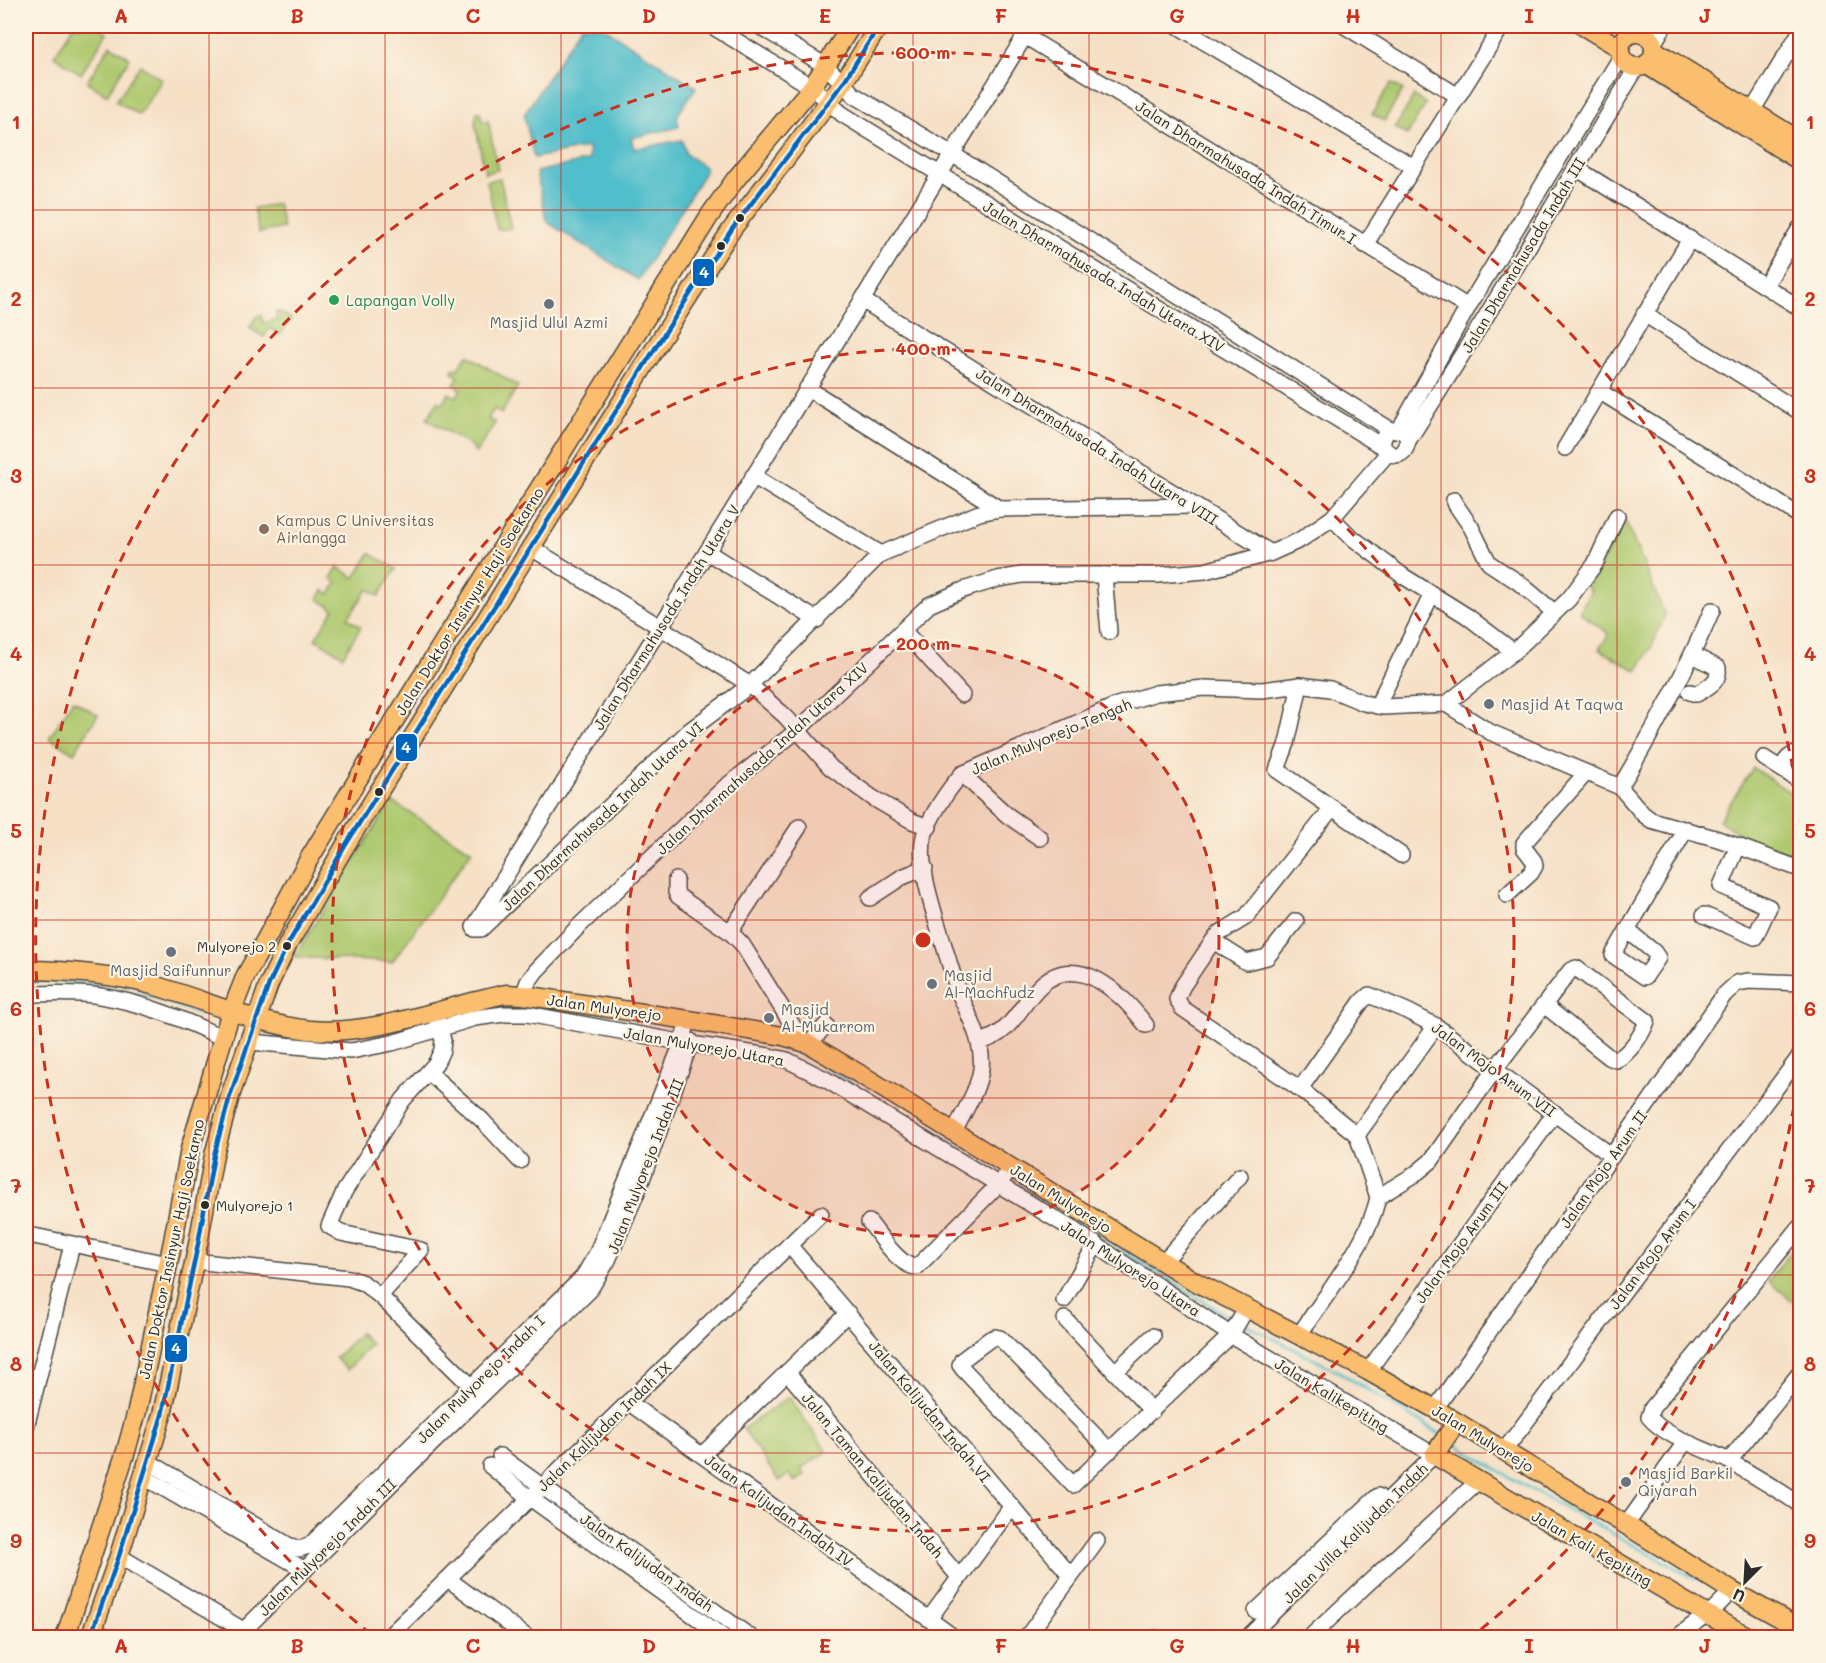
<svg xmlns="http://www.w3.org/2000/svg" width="1826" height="1663" font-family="Mali,sans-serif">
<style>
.green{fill:#afc96f;stroke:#6d7a4d;stroke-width:1.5}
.water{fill:#51becb;stroke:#3e747b;stroke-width:1.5}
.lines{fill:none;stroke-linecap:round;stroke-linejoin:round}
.stream{stroke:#51becb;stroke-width:3}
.minor-casing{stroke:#494642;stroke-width:18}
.major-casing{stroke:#494642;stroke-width:21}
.minor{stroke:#fff;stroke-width:15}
.major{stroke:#fbbd6e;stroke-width:18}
.bus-1-casing{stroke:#fcf5e5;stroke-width:9}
.bus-1{stroke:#0065bd;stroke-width:4.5}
.grid{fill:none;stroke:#c8321e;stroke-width:1.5;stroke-opacity:0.55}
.ring{fill:none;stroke:#c8321e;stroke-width:3;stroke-dasharray:10 8}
.bus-dot{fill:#2b2b2b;stroke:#fcf5e5;stroke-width:2}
.leisure-dot{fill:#2e9e5b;stroke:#fcf5e5;stroke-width:2}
.worship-dot{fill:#6b7280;stroke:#fcf5e5;stroke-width:2}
.education-dot{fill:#8d6e63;stroke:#fcf5e5;stroke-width:2}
.labels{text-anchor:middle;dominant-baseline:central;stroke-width:4.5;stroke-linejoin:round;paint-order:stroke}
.bus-label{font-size:14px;fill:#2b2b2b;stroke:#fcf5e5;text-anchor:end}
.street-label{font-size:15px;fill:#2b2b2b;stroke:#fcf5e5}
.leisure-label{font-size:15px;fill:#27864d;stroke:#fcf5e5;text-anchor:start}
.worship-label{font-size:15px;fill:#5b616d;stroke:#fcf5e5;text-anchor:start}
.education-label{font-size:15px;fill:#785e54;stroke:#fcf5e5;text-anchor:start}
.centre{fill:#c8321e;stroke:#fcf5e5;stroke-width:3}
.ring-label{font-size:18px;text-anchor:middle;font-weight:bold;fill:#c8321e;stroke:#fcf5e5;stroke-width:4.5;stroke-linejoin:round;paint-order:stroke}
.line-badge{stroke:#fcf5e5;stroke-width:2}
.badge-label{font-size:16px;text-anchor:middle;font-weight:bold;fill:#fff}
.neatline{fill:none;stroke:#c8321e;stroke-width:2}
.grid-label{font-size:20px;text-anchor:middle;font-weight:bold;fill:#c8321e}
</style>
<rect width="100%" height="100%" fill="#fcf5e5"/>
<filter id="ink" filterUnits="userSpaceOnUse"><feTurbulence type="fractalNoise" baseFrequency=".0167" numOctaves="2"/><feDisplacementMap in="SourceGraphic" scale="12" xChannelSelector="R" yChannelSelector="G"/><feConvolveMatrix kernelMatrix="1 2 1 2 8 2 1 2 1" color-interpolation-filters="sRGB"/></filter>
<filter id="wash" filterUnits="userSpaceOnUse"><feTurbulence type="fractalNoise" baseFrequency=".008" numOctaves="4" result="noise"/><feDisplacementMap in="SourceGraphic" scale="24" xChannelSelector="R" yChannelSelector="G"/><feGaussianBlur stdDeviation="1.35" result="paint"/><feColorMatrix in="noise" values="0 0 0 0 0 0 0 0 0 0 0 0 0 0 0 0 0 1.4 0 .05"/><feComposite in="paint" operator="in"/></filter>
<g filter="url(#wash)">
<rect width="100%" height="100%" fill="#f6e0c6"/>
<g class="green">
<path d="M73,26H95L107,33L81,74L54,56Z"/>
<path d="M110,45L130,58L107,95L87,82Z"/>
<path d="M140,65L162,80L139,115L116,101Z"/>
<path d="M1391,83L1403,90L1384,121L1372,114Z"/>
<path d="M1414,96L1426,104L1407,135L1395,128Z"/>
<path d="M477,112H480L482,121L488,120L498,170L485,173L475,123Z"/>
<path d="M500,178L511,228L499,230L497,229L487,181Z"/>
<path d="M278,204L283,228L259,233L254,208Z"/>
<path d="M276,312H280L291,319L280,335L270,328L264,337L249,328L257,316L261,315L263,323L277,320Z"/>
<path d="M467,355L518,386L501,414L494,409L488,419L495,423L476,453L473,451L474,448L427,419L438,401L442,404L449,393L456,397L461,390L454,385L459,377L451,372L454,368L457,370Z"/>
<path d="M1625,520L1665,615L1652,646L1637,671L1599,649L1609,634L1579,612L1591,591L1586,587L1596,574Z"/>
<path d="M370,553L396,569L379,596L368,589L348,618L361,627L343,656L315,639L334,609L318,599L323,590L330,594L337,583L331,578L338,567L355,578Z"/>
<path d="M73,700L98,715L74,753L49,738Z"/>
<path d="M1753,768L1800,799V858L1740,834L1719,820Z"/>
<path d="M391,801L472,851L392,962L294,957Z"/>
<path d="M1800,1241V1307L1768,1281Z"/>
<path d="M360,1333L371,1344L347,1370L335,1358Z"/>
<path d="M789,1397L827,1451L801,1469L805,1475L795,1482L789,1474L779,1481L743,1429Z"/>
</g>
<path class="water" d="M581,26H601L696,87L677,116L679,127L631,138L634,149L682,140L686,154L705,167V172L638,280L547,222L536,172L589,160L588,147L534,158L524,115Z"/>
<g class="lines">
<g class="stream">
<path d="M26,981L75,982L148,995L208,1016"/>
<path d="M759,1041L789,1049L816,1061L1001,1175"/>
<path d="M329,1042L361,1041L403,1032"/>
<path d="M1009,1180L1219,1311L1236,1320"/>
<path d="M1245,1324L1339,1372L1440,1434"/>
<path d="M1450,1441L1516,1481L1696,1579"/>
</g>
</g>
</g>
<g filter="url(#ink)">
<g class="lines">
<g class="minor-casing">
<g id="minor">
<path d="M712,26L812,87L842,114L1383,447C1403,472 1420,430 1395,430C1385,430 1382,438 1383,447"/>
<path d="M759,26L826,66L854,95L952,154L1391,430"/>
<path d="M1031,26L707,552L474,927L475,929H481L689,731L750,685L881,554L979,513L1000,509L1194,506"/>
<path d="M1178,26L1414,167"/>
<path d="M1345,26L1458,96"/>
<path d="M1637,33L1642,26"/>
<path d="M1025,36L1468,307"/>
<path d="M1653,44L1664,26"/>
<path d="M1752,111L1800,32"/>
<path d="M1576,168L1800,308"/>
<path d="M1365,245L1502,26"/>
<path d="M1765,286L1800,228"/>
<path d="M862,300L1271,553"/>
<path d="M1644,314L1800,412"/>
<path d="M807,388L1000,509"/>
<path d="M1599,391L1800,516"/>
<path d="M1399,430L1468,307L1621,57"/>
<path d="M1408,441L1485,318L1637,67"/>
<path d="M1565,448L1690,239"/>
<path d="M753,476L881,554"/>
<path d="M1454,500L1456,505L1471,527L1489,563L1518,582L1554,612"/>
<path d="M1332,518L1350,536L1403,576L1467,616L1514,652"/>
<path d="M530,547L660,627L750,685L786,717L831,768L873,798L912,821L929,827"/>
<path d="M707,552L817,620"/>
<path d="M1104,575L1109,632"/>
<path d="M903,630L962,695"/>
<path d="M1300,685L1287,743L1277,770L1401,855"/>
<path d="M1690,692L1697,694C1708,687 1720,682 1718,668L1693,655"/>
<path d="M1446,704L1490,732L1620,787L1643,814L1651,820L1718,839L1800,869"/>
<path d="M1446,704L1517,649L1569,599L1595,564L1617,516"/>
<path d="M1377,706L1432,594"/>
<path d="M1764,758L1800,781"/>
<path d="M1781,768C1786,760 1790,753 1800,754"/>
<path d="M962,774L1007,815L1040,838"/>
<path d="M1620,787C1654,730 1686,671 1712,610"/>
<path d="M1332,808L1246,917L1220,933L1213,941L1182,987L1177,999L1182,1008L1300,1089L1357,1135L1378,1197"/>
<path d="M676,880V892L678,896L730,932L742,944L803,1042"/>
<path d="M1507,895L1531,873L1535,866L1534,861L1524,848V843L1586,773"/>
<path d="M870,898L902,877L925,868"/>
<path d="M1704,915L1755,937L1769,907L1721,886L1738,846"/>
<path d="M1627,930L1654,952L1658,958L1645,977L1613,955L1686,829"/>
<path d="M730,932L799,827"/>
<path d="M1213,941L1246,962L1267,957L1296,921"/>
<path d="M26,994C50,994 76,992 100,996C144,1003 183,1019 223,1038"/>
<path d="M523,995L528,982L536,971L578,927L724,788L798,730L929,605L963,590L998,579L1022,575H1158L1205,571L1271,553L1300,540L1332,518L1388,453"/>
<path d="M250,1042L351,1051L392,1043L475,1018L504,1014H527L691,1044L769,1056L787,1060L825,1079L1075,1231L1231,1335L1434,1455L1247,1638"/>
<path d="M979,1042C1012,1034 1017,1009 1039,987C1077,949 1122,994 1146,1025"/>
<path d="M809,1044L826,1025"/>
<path d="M430,1071L435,1078L482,1120L520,1161"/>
<path d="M1300,1089L1362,1001L1369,995L1407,1011L1436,1026L1612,1156"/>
<path d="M954,1132C963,1113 978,1091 981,1069C984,1043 970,1018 960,995C953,977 948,958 942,939C934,912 917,864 924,836C929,818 949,788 962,774L1117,705L1156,693L1204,688L1262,690L1300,685L1330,689L1364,703L1383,707L1446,704"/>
<path d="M1357,1135L1436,1026"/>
<path d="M869,1222C880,1235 899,1267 917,1267L995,1188L1005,1176"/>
<path d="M1800,1227L1652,1408L1649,1417C1665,1437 1706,1449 1729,1461C1753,1475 1778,1489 1800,1505"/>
<path d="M26,1239L34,1236L168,1264"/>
<path d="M789,1245L1071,1576"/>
<path d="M194,1261L349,1278L363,1283L380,1296L471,1386"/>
<path d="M1163,1262L1240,1176"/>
<path d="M380,1296L421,1250L341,1233L329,1226L344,1192L403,1100L436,1063L442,1050L443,1040L438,1022"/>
<path d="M1064,1300L1096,1244"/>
<path d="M1065,1319L1152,1411"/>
<path d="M1299,1335C1325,1296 1369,1242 1378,1197L1414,1175L1431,1161L1495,1069L1570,971L1576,968L1647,1021C1642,1035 1629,1054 1616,1060L1609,1057L1544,1005"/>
<path d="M1368,1371L1555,1113"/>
<path d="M787,1372L959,1577"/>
<path d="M1115,1372L1153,1336"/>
<path d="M628,1402L955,1638"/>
<path d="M1435,1409L1724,995L1737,983L1749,981L1800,983"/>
<path d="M26,1427L72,1245"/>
<path d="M1110,1451L1000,1338L995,1337L990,1339L962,1360L960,1365L963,1369L1073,1485L1231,1335L1246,1309"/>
<path d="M1504,1451L1800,1056"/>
<path d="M702,1455L848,1313"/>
<path d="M500,1456L752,1638"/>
<path d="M1729,1461L1800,1373"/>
<path d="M149,1462L288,1545L299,1549L309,1546L583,1277L597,1253L682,1043L688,1020"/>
<path d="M490,1466L530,1498L725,1638"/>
<path d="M144,1477L305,1570"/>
<path d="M1626,1525L1686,1441"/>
<path d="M119,1556L243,1630"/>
<path d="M448,1579L528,1638"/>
<path d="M1256,1611L1378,1496"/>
<path d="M929,1619L1012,1506"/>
<path d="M92,1632L114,1638"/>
<path d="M236,1638L412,1463L589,1291L608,1260L640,1185L691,1041"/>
<path d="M387,1638L821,1214"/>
<path d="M1026,1638L1097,1541"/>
<path d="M1155,1638H1157"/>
<path d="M1309,1638L1477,1482"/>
<path d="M1676,1638L1714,1609L1732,1591"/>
</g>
</g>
<g class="major-casing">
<g id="major">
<path d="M1583,26L1620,48"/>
<circle cx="1637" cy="50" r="17"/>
<path d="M1654,50L1800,141"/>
<path d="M1647,65L1800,161"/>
<path d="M26,970C66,970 117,975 156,986C207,1001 256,1024 310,1030C373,1036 443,1007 506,994L523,995L695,1021L783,1036L809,1044L873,1082L1194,1281L1368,1371L1435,1409L1626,1525L1732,1591L1800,1629"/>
<path d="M1456,1423L1434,1455L1706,1614L1751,1638"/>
<path d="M65,1638L126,1451L137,1411L173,1241L190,1149L229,1018L246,975L266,939L309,859L358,779L710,215L735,180L812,87L851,26"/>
<path d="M90,1638L119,1556L162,1415L198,1244L214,1155L230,1096L269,984L288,944L345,846L659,342L732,229L843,83L879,26"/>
</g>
</g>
<use href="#minor" class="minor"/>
<use href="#major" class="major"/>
<g class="bus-1-casing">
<path id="bus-1" d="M90,1638L119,1556L162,1415L198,1244L214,1155L230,1096L269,984L288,944L345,846L659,342L732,229L843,83L879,26"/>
</g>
<use href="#bus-1" class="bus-1"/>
</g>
</g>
<path class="grid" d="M209,26V1638M385,26V1638M561,26V1638M737,26V1638M913,26V1638M1089,26V1638M1265,26V1638M1441,26V1638M1617,26V1638M26,210H1800M26,388H1800M26,565H1800M26,743H1800M26,920H1800M26,1098H1800M26,1275H1800M26,1453H1800"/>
<circle cx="923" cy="940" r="296" fill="#c8321e" fill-opacity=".12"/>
<g class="ring">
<circle cx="923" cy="940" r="296"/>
<circle cx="923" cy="940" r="591"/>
<path d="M1800 1071A887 887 0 0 1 1475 1634M371 1634A887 887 0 1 1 1800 809"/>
</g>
<g class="bus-dot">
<circle cx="740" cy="218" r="5"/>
<circle cx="721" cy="246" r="5"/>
<circle cx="379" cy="792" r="5"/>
<circle cx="287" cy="946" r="5"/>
<circle cx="205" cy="1205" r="5"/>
</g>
<circle class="leisure-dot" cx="334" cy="300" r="6"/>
<g class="worship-dot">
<circle cx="549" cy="304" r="6"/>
<circle cx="1489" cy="704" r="6"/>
<circle cx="171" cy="952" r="6"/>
<circle cx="932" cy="984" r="6"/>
<circle cx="769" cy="1018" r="6"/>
<circle cx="1626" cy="1482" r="6"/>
</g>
<circle class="education-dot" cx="264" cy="529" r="6"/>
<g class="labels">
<g class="bus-label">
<text x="276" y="946">Mulyorejo 2</text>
<text x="216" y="1205" text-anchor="start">Mulyorejo 1</text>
</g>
<g class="street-label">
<text transform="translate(1246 172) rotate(32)">Jalan Dharmahusada Indah Timur I</text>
<text transform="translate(1523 255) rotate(-59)">Jalan Dharmahusada Indah III</text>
<text transform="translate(1104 276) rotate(31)">Jalan Dharmahusada Indah Utara XIV</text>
<text transform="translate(1097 446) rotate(32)">Jalan Dharmahusada Indah Utara VIII</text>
<text transform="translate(469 601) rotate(-58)">Jalan Doktor Insinyur Haji Soekarno</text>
<text transform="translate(666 617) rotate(-58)">Jalan Dharmahusada Indah Utara V</text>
<text transform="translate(1051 736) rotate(-23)">Jalan Mulyorejo Tengah</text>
<text transform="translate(762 758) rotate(-42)">Jalan Dharmahusada Indah Utara XIV</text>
<text transform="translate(602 816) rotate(-43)">Jalan Dharmahusada Indah Utara VI</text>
<text transform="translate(604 1007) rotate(8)">Jalan Mulyorejo</text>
<text transform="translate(704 1046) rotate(10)">Jalan Mulyorejo Utara</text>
<text transform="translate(1494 1069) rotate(36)">Jalan Mojo Arum VII</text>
<text transform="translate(645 1166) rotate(-69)">Jalan Mulyorejo Indah III</text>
<text transform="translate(1603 1169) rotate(-55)">Jalan Mojo Arum II</text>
<text transform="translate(1061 1198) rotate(32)">Jalan Mulyorejo</text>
<text transform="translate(1461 1242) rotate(-54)">Jalan Mojo Arum III</text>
<text transform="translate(171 1249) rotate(-78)">Jalan Doktor Insinyur Haji Soekarno</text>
<text transform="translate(1652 1254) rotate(-53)">Jalan Mojo Arum I</text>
<text transform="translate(1131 1268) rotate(33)">Jalan Mulyorejo Utara</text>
<text transform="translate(480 1379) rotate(-45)">Jalan Mulyorejo Indah I</text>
<text transform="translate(1332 1395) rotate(31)">Jalan Kalikepiting</text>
<text transform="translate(930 1411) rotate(50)">Jalan Kalijudan Indah VI</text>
<text transform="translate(604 1426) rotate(-44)">Jalan Kalijudan Indah IX</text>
<text transform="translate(1483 1438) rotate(31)">Jalan Mulyorejo</text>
<text transform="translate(873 1475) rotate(50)">Jalan Taman Kalijudan Indah</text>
<text transform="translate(779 1510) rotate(36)">Jalan Kalijudan Indah IV</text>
<text transform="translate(1355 1533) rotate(-44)">Jalan Villa Kalijudan Indah</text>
<text transform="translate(327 1547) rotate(-45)">Jalan Mulyorejo Indah III</text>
<text transform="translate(1592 1548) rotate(30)">Jalan Kali Kepiting</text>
<text transform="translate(647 1562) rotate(35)">Jalan Kalijudan Indah</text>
</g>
<g class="leisure-label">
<text x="346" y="300">Lapangan Volly</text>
</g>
<g class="worship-label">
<text x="549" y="322" text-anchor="middle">Masjid Ulul Azmi</text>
<text x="1501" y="704">Masjid At Taqwa</text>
<text x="171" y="970" text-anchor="middle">Masjid Saifunnur</text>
<text x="944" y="975">Masjid<tspan x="944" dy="17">Al-Machfudz</tspan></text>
<text x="781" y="1009">Masjid<tspan x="781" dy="17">Al-Mukarrom</tspan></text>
<text x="1638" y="1473">Masjid Barkil<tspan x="1638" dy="17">Qiyarah</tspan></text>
</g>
<g class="education-label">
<text x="276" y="520">Kampus C Universitas<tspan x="276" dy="17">Airlangga</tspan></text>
</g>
</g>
<circle cx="923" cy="940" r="9" class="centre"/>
<g class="ring-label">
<text x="923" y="59">600 m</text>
<text x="923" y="355">400 m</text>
<text x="923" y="650">200 m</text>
</g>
<g class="line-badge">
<rect x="692" y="258" width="23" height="29" rx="6" fill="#0065bd"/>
<rect x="395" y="733" width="23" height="29" rx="6" fill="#0065bd"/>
<rect x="164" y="1334" width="24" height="29" rx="6" fill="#0065bd"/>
</g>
<g class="badge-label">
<text x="704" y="278">4</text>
<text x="406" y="753">4</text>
<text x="176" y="1354">4</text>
</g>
<rect width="1826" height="1663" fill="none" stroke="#fcf5e5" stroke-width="66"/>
<g transform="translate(1745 1582) rotate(204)" stroke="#fcf5e5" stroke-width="4.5" paint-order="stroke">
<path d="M0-4.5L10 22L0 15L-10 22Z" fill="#2b2b2b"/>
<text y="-9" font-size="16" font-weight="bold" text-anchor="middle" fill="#2b2b2b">U</text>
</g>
<rect x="33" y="33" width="1760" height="1597" class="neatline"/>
<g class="grid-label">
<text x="121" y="23">A</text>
<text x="297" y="23">B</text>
<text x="473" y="23">C</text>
<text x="649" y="23">D</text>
<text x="825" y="23">E</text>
<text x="1001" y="23">F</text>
<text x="1177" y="23">G</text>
<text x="1353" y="23">H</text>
<text x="1529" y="23">I</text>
<text x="1705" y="23">J</text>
<text x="16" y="129">1</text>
<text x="1810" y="129">1</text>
<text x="16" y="306">2</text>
<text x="1810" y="306">2</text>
<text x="16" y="483">3</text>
<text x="1810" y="483">3</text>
<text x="16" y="661">4</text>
<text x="1810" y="661">4</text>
<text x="16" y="838">5</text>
<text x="1810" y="838">5</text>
<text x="16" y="1016">6</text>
<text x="1810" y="1016">6</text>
<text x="16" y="1193">7</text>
<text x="1810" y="1193">7</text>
<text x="16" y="1371">8</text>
<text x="1810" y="1371">8</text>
<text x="16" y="1548">9</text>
<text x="1810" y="1548">9</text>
<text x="121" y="1653">A</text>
<text x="297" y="1653">B</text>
<text x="473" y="1653">C</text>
<text x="649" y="1653">D</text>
<text x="825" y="1653">E</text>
<text x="1001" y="1653">F</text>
<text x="1177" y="1653">G</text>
<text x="1353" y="1653">H</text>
<text x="1529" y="1653">I</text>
<text x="1705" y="1653">J</text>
</g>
</svg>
